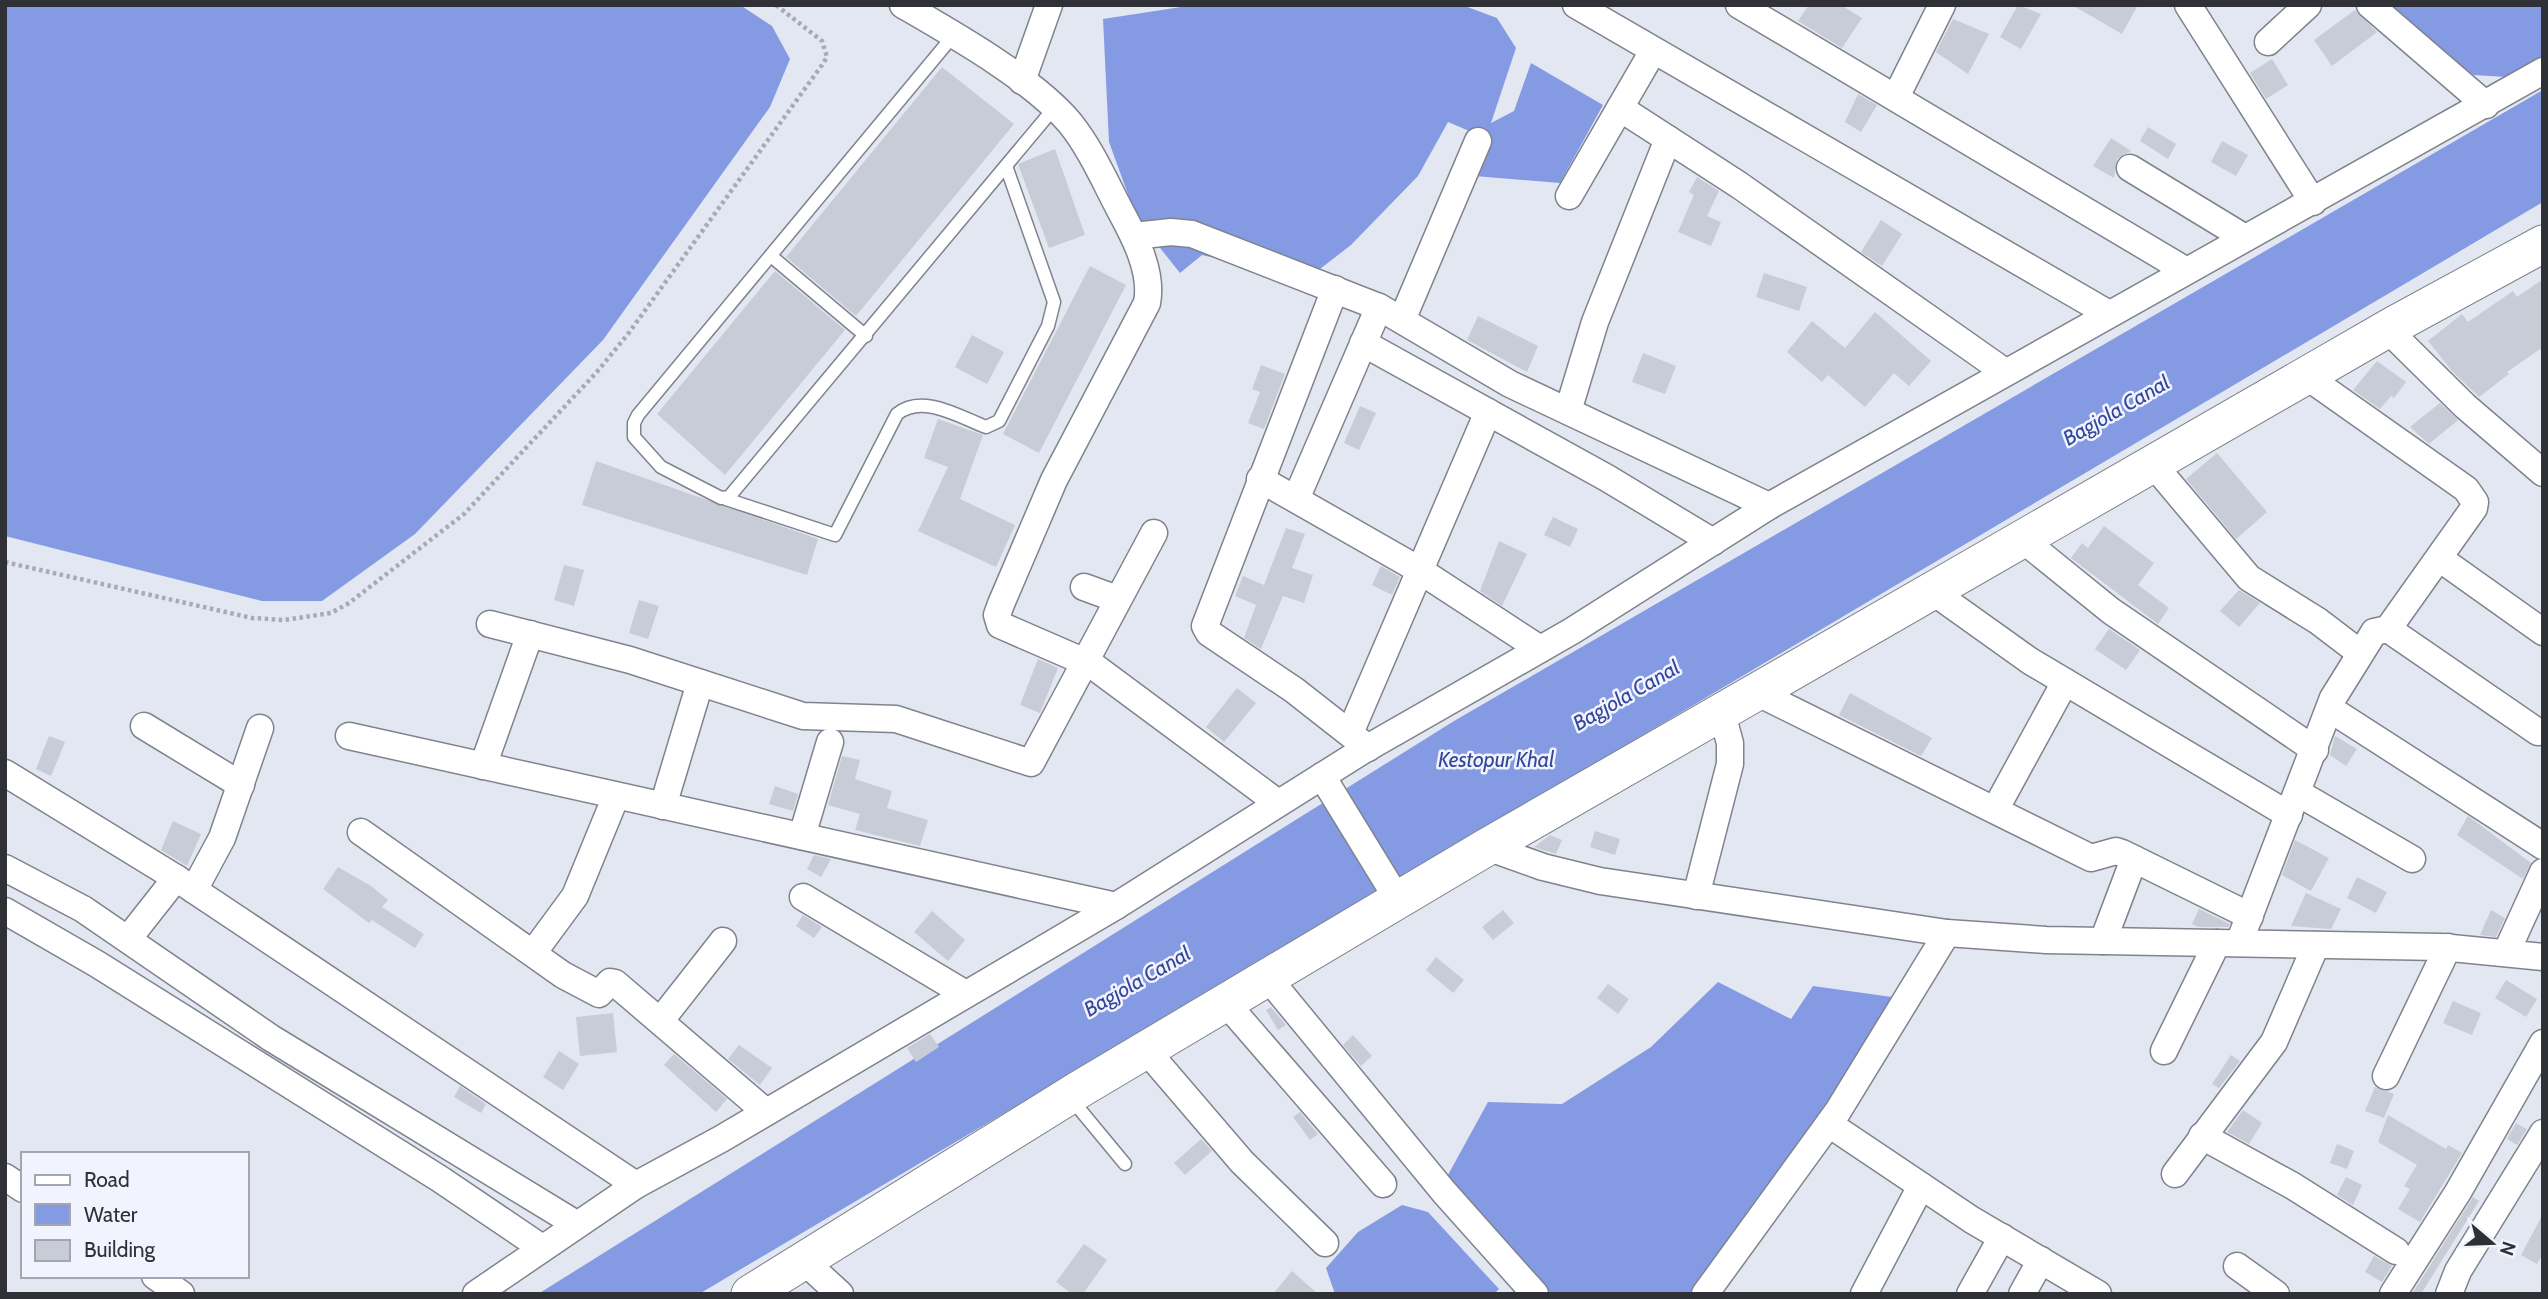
<svg xmlns="http://www.w3.org/2000/svg" width="2548" height="1299" font-family="Cabin,sans-serif">
<style>
.water{fill:#849be4}
.building{fill:#c7ccd7}
.lines{fill:none;stroke-linecap:round;stroke-linejoin:round}
.lane-casing{stroke:#7f838d;stroke-width:15}
.street-casing{stroke:#7f838d;stroke-width:29}
.secondary-casing{stroke:#7f838d;stroke-width:39}
.path{stroke:#a7aab3;stroke-width:4.5;stroke-dasharray:3.5 3.5;stroke-linecap:butt}
.lane{stroke:#fff;stroke-width:12}
.street{stroke:#fff;stroke-width:26}
.secondary{stroke:#fff;stroke-width:37}
.labels{text-anchor:middle;dominant-baseline:central;stroke-width:5;stroke-linejoin:round;paint-order:stroke}
.water-label{font-size:21px;font-style:italic;fill:#33469a;stroke:#f1f4fe}
</style>
<rect width="100%" height="100%" fill="#e3e7f2"/>
<g class="water">
<path d="M5,5H740L772,26L790,59L770,107L603,340L415,534L322,601H262L5,536Z"/>
<path d="M1194,5H1462L1497,18L1516,48L1491,123L1514,111L1531,63L1603,105L1560,183L1474,176L1481,136L1448,122L1418,176L1351,245L1307,279L1202,255L1180,273L1137,219L1109,142L1103,19Z"/>
<path d="M2384,5H2543V65L2522,78L2474,75L2379,14Z"/>
<path d="M2543,90V202L699,1294H538L1454,721Z"/>
<path d="M1718,982L1791,1019L1813,986L1899,998L1840,1087L1689,1294H1538L1443,1184L1488,1102L1562,1104L1651,1047Z"/>
<path d="M1402,1205L1428,1212L1499,1289L1494,1294H1335L1326,1268L1358,1232Z"/>
</g>
<g class="building">
<path d="M1809,5H1841L1862,18L1842,48L1798,21Z"/>
<path d="M2018,5L2041,14L2021,49L2000,37Z"/>
<path d="M2072,5H2138L2122,34Z"/>
<path d="M2355,10L2377,32L2332,66L2314,40Z"/>
<path d="M1953,19L1989,34L1968,74L1936,52Z"/>
<path d="M2272,59L2288,85L2266,99L2250,73Z"/>
<path d="M942,67L1014,124L856,316L786,257Z"/>
<path d="M1858,94L1877,105L1861,132L1845,122Z"/>
<path d="M2148,127L2176,144L2168,159L2140,141Z"/>
<path d="M2111,138L2131,151L2117,159L2114,178L2093,166Z"/>
<path d="M2222,141L2248,155L2236,176L2211,162Z"/>
<path d="M1055,149L1085,235L1049,248L1018,164Z"/>
<path d="M1697,177L1719,191L1707,216L1721,222L1711,246L1678,232L1694,195L1689,192Z"/>
<path d="M1881,220L1902,234L1882,266L1861,252Z"/>
<path d="M1090,266L1126,285L1039,453L1003,434Z"/>
<path d="M775,271L845,330L725,475L657,414Z"/>
<path d="M1764,273L1807,287L1799,311L1756,297Z"/>
<path d="M2543,279V347L2507,372L2509,374L2479,397L2452,371L2428,341L2462,314L2468,322L2513,291L2517,297Z"/>
<path d="M1875,312L1931,361L1909,386L1894,373L1865,407L1828,375L1822,382L1787,352L1812,321L1845,348Z"/>
<path d="M1478,316L1538,346L1527,372L1467,340Z"/>
<path d="M972,335L1004,352L987,384L955,367Z"/>
<path d="M1643,353L1676,366L1665,394L1632,382Z"/>
<path d="M2377,361L2406,382L2394,398L2391,396L2380,409L2353,390Z"/>
<path d="M1261,365L1285,374L1264,429L1248,423L1260,392L1252,389Z"/>
<path d="M2440,403L2458,420L2429,444L2410,427Z"/>
<path d="M1360,406L1376,413L1359,450L1344,443Z"/>
<path d="M938,419L983,435L960,499L1015,525L996,567L918,531L948,467L924,458Z"/>
<path d="M2217,453L2267,512L2236,539L2186,479Z"/>
<path d="M596,461L818,539L807,575L582,505Z"/>
<path d="M1553,517L1578,529L1570,547L1544,535Z"/>
<path d="M2104,526L2154,563L2138,585L2169,608L2158,624L2071,558L2082,543L2088,548Z"/>
<path d="M1286,528L1305,534L1292,568L1313,575L1304,603L1283,596L1261,649L1244,638L1256,605L1235,596L1243,576L1264,585Z"/>
<path d="M1499,541L1527,554L1502,606L1480,591Z"/>
<path d="M564,565L584,570L574,606L554,600Z"/>
<path d="M1381,566L1400,577L1392,595L1372,585Z"/>
<path d="M2239,590L2260,603L2239,627L2220,611Z"/>
<path d="M639,600L659,606L648,639L629,633Z"/>
<path d="M2109,629L2140,650L2126,670L2095,649Z"/>
<path d="M1038,659L1058,668L1040,713L1020,705Z"/>
<path d="M1237,688L1256,703L1224,742L1206,727Z"/>
<path d="M1850,693L1932,738L1921,756L1839,715Z"/>
<path d="M49,736L65,742L51,776L36,769Z"/>
<path d="M2335,736L2357,749L2346,766L2330,755Z"/>
<path d="M842,756L860,760L855,779L892,791L887,808L928,820L920,846L855,830L860,814L828,805Z"/>
<path d="M775,786L798,794L793,811L769,804Z"/>
<path d="M2468,816L2531,863L2523,879L2457,835Z"/>
<path d="M173,821L201,834L187,866L161,850Z"/>
<path d="M1595,831L1620,839L1615,855L1590,847Z"/>
<path d="M1550,835L1562,840L1556,854L1534,847Z"/>
<path d="M2295,840L2329,858L2311,891L2282,875Z"/>
<path d="M814,855L831,859L821,877L807,869Z"/>
<path d="M338,867L371,886L388,900L382,907L424,934L415,948L372,920L369,923L323,889Z"/>
<path d="M2357,877L2387,892L2376,913L2347,898Z"/>
<path d="M2306,893L2341,909L2331,929L2291,926Z"/>
<path d="M2199,909L2230,924L2228,927H2198L2192,924Z"/>
<path d="M1503,910L1514,923L1493,940L1482,927Z"/>
<path d="M2491,910L2505,918L2496,937L2480,935Z"/>
<path d="M932,911L965,940L948,961L914,932Z"/>
<path d="M803,915L822,927L814,938L796,926Z"/>
<path d="M1436,957L1464,980L1453,993L1426,970Z"/>
<path d="M2506,980L2537,999L2526,1017L2495,998Z"/>
<path d="M1608,984L1629,999L1618,1014L1597,998Z"/>
<path d="M2453,1001L2481,1013L2472,1035L2443,1023Z"/>
<path d="M1271,1007L1286,1025L1278,1030L1266,1010Z"/>
<path d="M613,1013L617,1052L580,1056L576,1017Z"/>
<path d="M930,1034L939,1047L916,1062L907,1048Z"/>
<path d="M1353,1035L1372,1056L1361,1066L1343,1045Z"/>
<path d="M739,1045L772,1068L760,1085L728,1059Z"/>
<path d="M559,1051L579,1064L563,1090L543,1077Z"/>
<path d="M674,1054L727,1099L716,1112L664,1065Z"/>
<path d="M2231,1055L2240,1061L2219,1088L2212,1084Z"/>
<path d="M460,1086L486,1104L481,1113L454,1097Z"/>
<path d="M2375,1087L2394,1094L2384,1118L2365,1111Z"/>
<path d="M2243,1110L2262,1123L2249,1144L2227,1132Z"/>
<path d="M1300,1112L1318,1134L1310,1140L1293,1117Z"/>
<path d="M2388,1115L2446,1149L2448,1145L2462,1153L2420,1222L2398,1209L2410,1189L2404,1186L2417,1165L2378,1142Z"/>
<path d="M2516,1123L2527,1129L2517,1145L2507,1139Z"/>
<path d="M1201,1139L1212,1151L1185,1175L1174,1163Z"/>
<path d="M2337,1144L2354,1151L2347,1169L2330,1163Z"/>
<path d="M2346,1177L2362,1185L2353,1205L2337,1195Z"/>
<path d="M2473,1197L2479,1201L2421,1294H2412Z"/>
<path d="M2543,1214V1254L2537,1264L2521,1255Z"/>
<path d="M1084,1244L1107,1260L1083,1294H1072L1056,1282Z"/>
<path d="M2374,1256L2392,1266L2382,1282L2365,1272Z"/>
<path d="M1292,1271L1318,1294H1273Z"/>
</g>
<g class="lines">
<g class="lane-casing">
<g id="lane">
<path d="M953,36L638,415L634,423V437L661,467L721,498L729,497L1055,107"/>
<path d="M771,256L866,336"/>
<path d="M726,499L835,535L897,414C922,393 960,417 986,427L999,421L1048,326L1054,302L1006,166"/>
<path d="M1072,1100L1125,1164"/>
</g>
</g>
<g class="street-casing">
<g id="street">
<path d="M903,5C953,34 1033,79 1070,123C1091,149 1105,182 1121,212C1135,238 1153,272 1147,303L1054,480L1001,604L997,615L1000,625L1092,665L1278,803"/>
<path d="M1576,5L2109,314"/>
<path d="M1739,5L2185,270"/>
<path d="M2188,5L2313,202"/>
<path d="M2370,5L2486,105"/>
<path d="M2268,42L2308,5"/>
<path d="M1022,81L1049,5"/>
<path d="M1896,97L1942,5"/>
<path d="M1620,108L1739,185L2005,372"/>
<path d="M2130,168L2245,238"/>
<path d="M1569,196L1653,51"/>
<path d="M1134,236L1171,232L1192,234L1379,307L1510,384L1769,506"/>
<path d="M1335,289L1205,626L1209,633L1294,690L1368,748"/>
<path d="M1402,320L1478,141"/>
<path d="M2387,329L2465,406L2543,473"/>
<path d="M1363,343L1607,478L1713,542"/>
<path d="M1568,411L1595,322L1668,139"/>
<path d="M2153,464L2249,578L2318,621L2360,653"/>
<path d="M1260,479L1416,568L1540,649"/>
<path d="M1296,499L1379,307"/>
<path d="M2022,539L2111,611L2315,750"/>
<path d="M2439,558L2543,632"/>
<path d="M1084,587L1117,599"/>
<path d="M1932,591L2030,661L2289,815"/>
<path d="M490,624L630,660L803,716L896,719L1031,763L1154,533"/>
<path d="M2388,629L2538,732"/>
<path d="M1758,693L2091,858L2116,851L2122,853L2250,916"/>
<path d="M2330,709L2543,846"/>
<path d="M144,726L241,785"/>
<path d="M1350,733L1488,412"/>
<path d="M349,736L1116,906"/>
<path d="M483,766L530,634"/>
<path d="M5,773L176,878L636,1185"/>
<path d="M1322,776L1398,900"/>
<path d="M2298,793L2412,859"/>
<path d="M663,806L700,683"/>
<path d="M1995,810L2065,682"/>
<path d="M361,832L563,975L599,994L610,982L615,983L766,1112"/>
<path d="M802,836L830,742"/>
<path d="M1487,847L1543,867L1600,881L1947,933L2046,940L2441,947L2543,957"/>
<path d="M5,868L83,909L271,1038L576,1224"/>
<path d="M194,890L222,838L260,728"/>
<path d="M1696,896L1730,764V743L1722,714"/>
<path d="M803,897L964,993"/>
<path d="M5,911L97,964L440,1179L542,1248"/>
<path d="M128,939L176,878"/>
<path d="M2103,941L2134,859"/>
<path d="M2239,943L2333,698L2371,637L2374,632L2388,629L2474,508L2475,502L2466,489L2306,376"/>
<path d="M533,953L575,896L616,796"/>
<path d="M2506,953L2543,872"/>
<path d="M1268,978L1444,1192L1535,1294"/>
<path d="M1226,1003L1383,1184"/>
<path d="M661,1020L723,941"/>
<path d="M1146,1050L1242,1162L1325,1243"/>
<path d="M2164,1051L2217,943"/>
<path d="M2386,1076L2448,947"/>
<path d="M1829,1124L1972,1220L2098,1294"/>
<path d="M2202,1136L2293,1186L2396,1251"/>
<path d="M2175,1174L2274,1042L2316,945"/>
<path d="M5,1177L23,1189"/>
<path d="M803,1260L840,1294"/>
<path d="M2237,1266L2276,1294"/>
<path d="M155,1276L181,1294"/>
<path d="M476,1294L636,1185L721,1139L1116,906L1362,751L1572,631L1769,506L2543,71"/>
<path d="M1705,1294L1838,1111L1947,933"/>
<path d="M1864,1294L1921,1186"/>
<path d="M1970,1294L2002,1237"/>
<path d="M2022,1294L2041,1260"/>
<path d="M2393,1294L2458,1192L2543,1043"/>
<path d="M2449,1294L2458,1271L2543,1133"/>
</g>
</g>
<g class="secondary-casing">
<path id="secondary" d="M750,1294L1080,1089L1487,847L2394,325L2543,244"/>
</g>
<path class="path" d="M5,562L252,618L284,620L331,613L349,603L464,514L596,373L628,334L822,65L827,57L822,41L776,5"/>
<use href="#lane" class="lane"/>
<use href="#street" class="street"/>
<use href="#secondary" class="secondary"/>
</g>
<g class="labels">
<g class="water-label">
<text transform="translate(2116 410) rotate(-30)">Bagjola Canal</text>
<text transform="translate(1626 695) rotate(-30)">Bagjola Canal</text>
<text x="1496" y="759">Kestopur Khal</text>
<text transform="translate(1137 981) rotate(-30)">Bagjola Canal</text>
</g>
</g>
<rect width="2548" height="1299" fill="none" stroke="#303136" stroke-width="14"/>
<rect x="21" y="1152" width="228" height="126" fill="#f1f4fe" stroke="#a4a6ae" stroke-width="2"/>
<rect x="35" y="1175" width="35" height="10" fill="#ffffff" stroke="#a4a6ae" stroke-width="2"/>
<text x="84" y="1187" font-size="21" fill="#303136">Road</text>
<rect x="35" y="1204" width="35" height="21" fill="#849be4" stroke="#a4a6ae" stroke-width="2"/>
<text x="84" y="1222" font-size="21" fill="#303136">Water</text>
<rect x="35" y="1240" width="35" height="21" fill="#c7ccd7" stroke="#a4a6ae" stroke-width="2"/>
<text x="84" y="1257" font-size="21" fill="#303136">Building</text>
<g transform="translate(2492 1243) rotate(109)" stroke="#f1f4fe" stroke-width="5" paint-order="stroke">
<path d="M0-5L12 26L0 18L-12 26Z" fill="#303136"/>
<text y="-10" font-size="19" font-weight="bold" text-anchor="middle" fill="#303136">N</text>
</g>
</svg>
